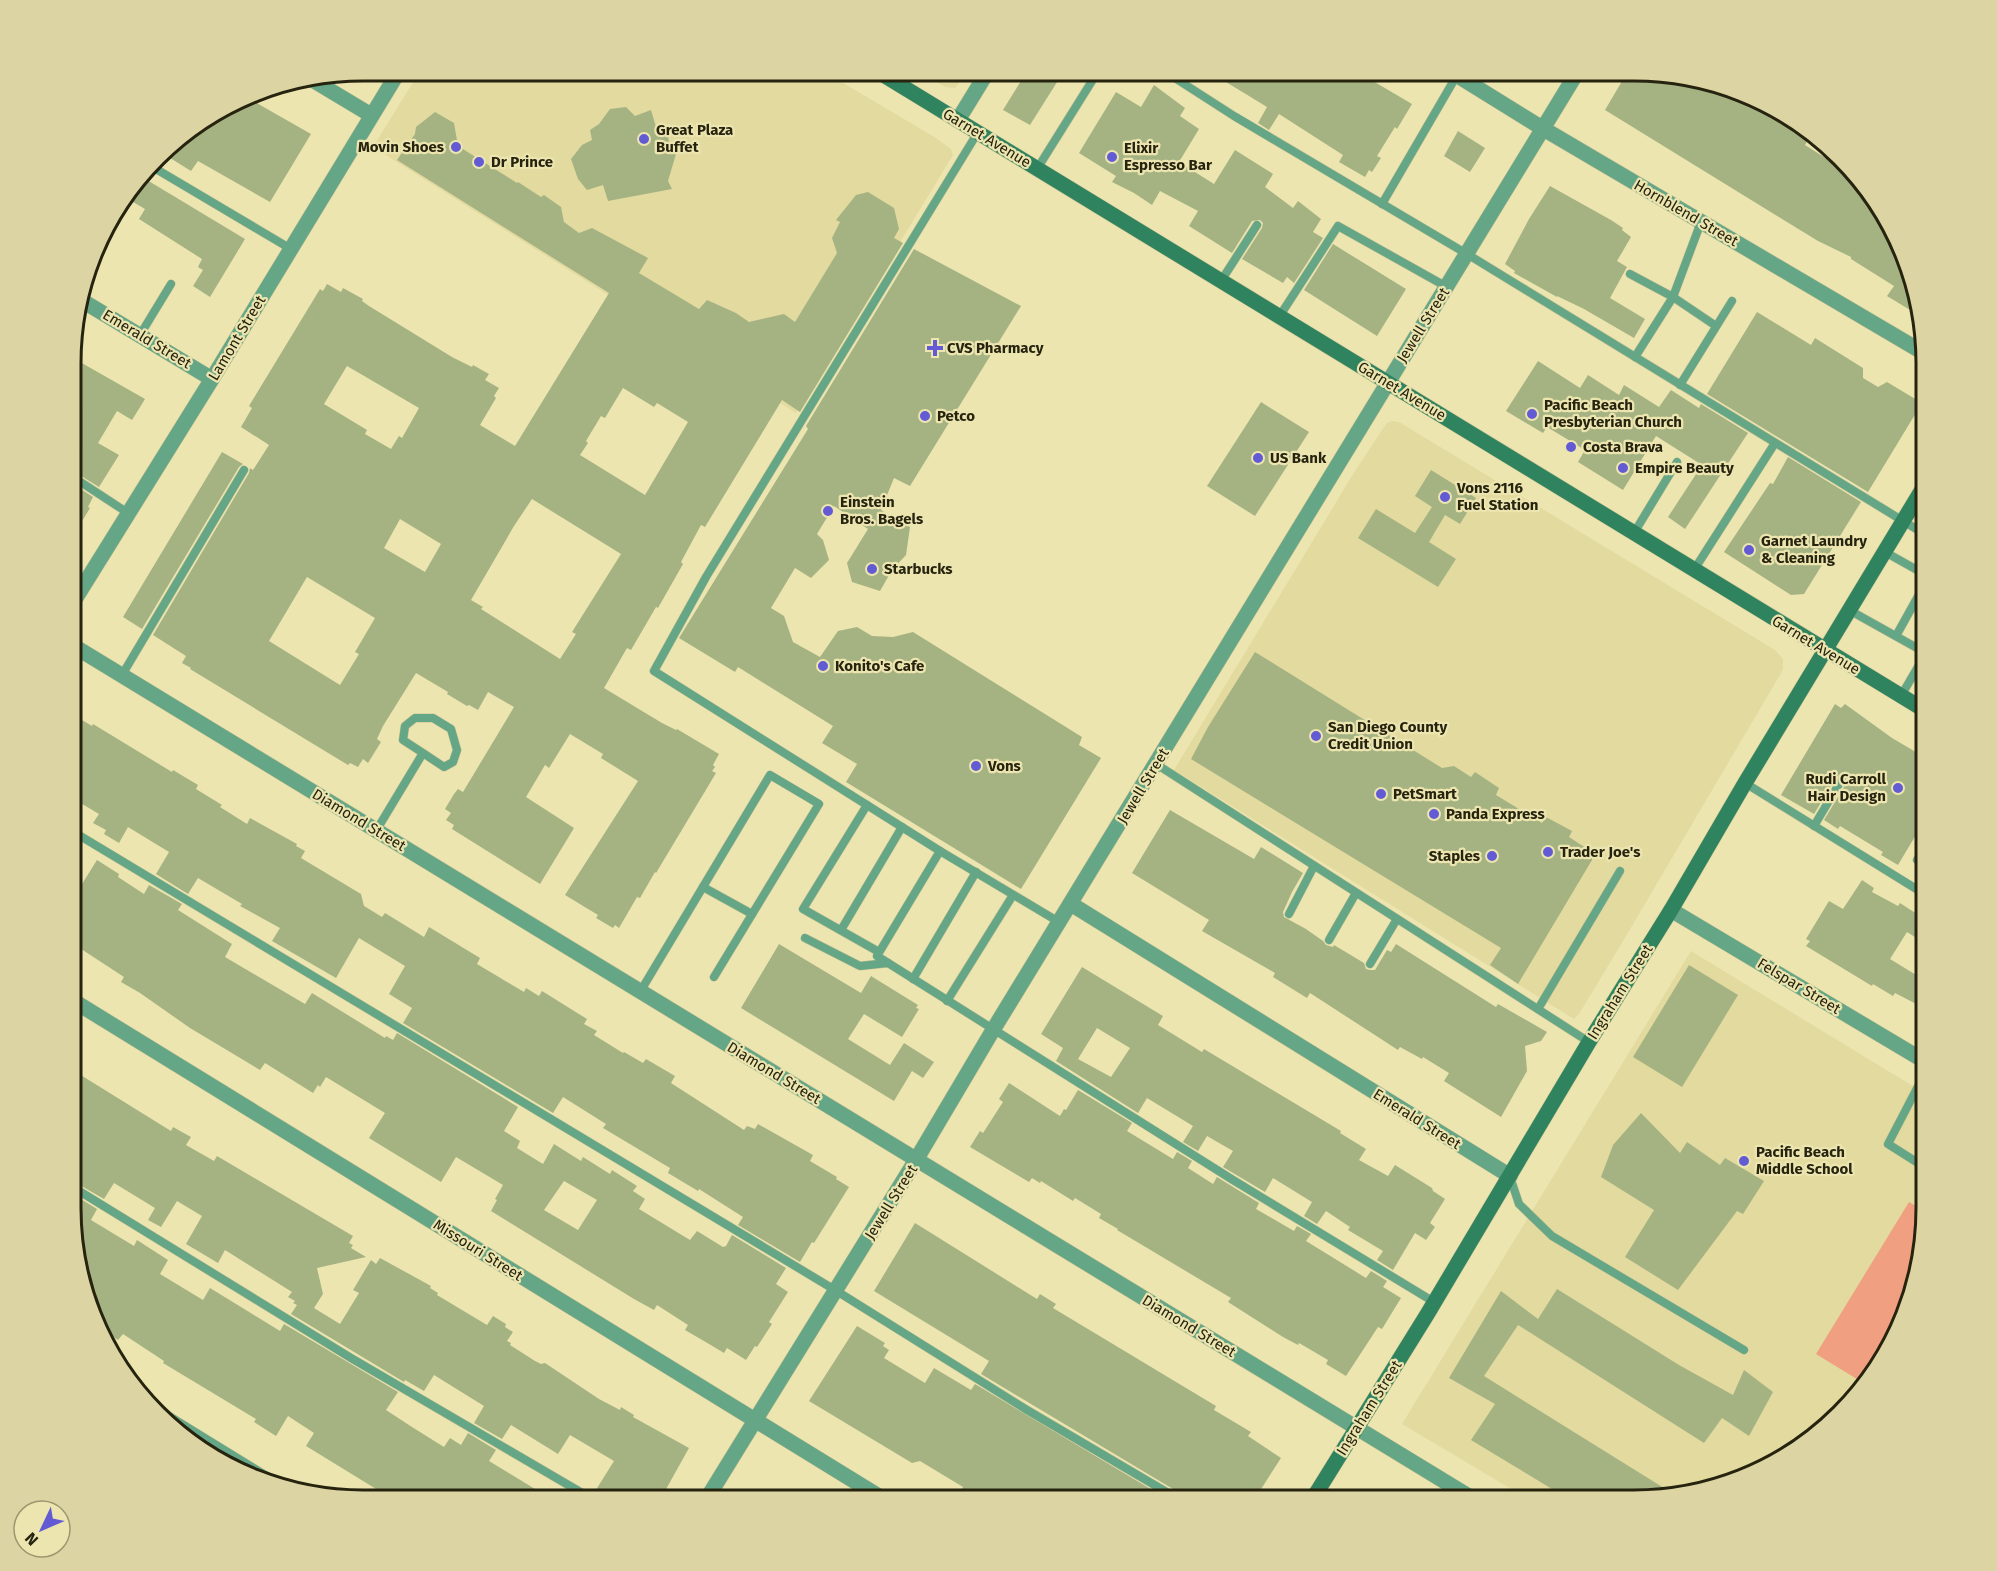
<svg xmlns="http://www.w3.org/2000/svg" width="1997" height="1571" font-family="'Fira Sans',sans-serif">
<style>
.built{fill:#e2da9e}
.green{fill:#f19f81}
.building{fill:#a5b383;fill-rule:evenodd}
.lines{fill:none;stroke-linecap:round;stroke-linejoin:round}
.service-casing{stroke:#c8c293;stroke-width:9}
.minor-casing{stroke:#c8c293;stroke-width:16}
.tertiary-casing{stroke:#c8c293;stroke-width:16}
.secondary-casing{stroke:#c8c293;stroke-width:16}
.service{stroke:#65a686;stroke-width:8}
.minor{stroke:#65a686;stroke-width:15}
.tertiary{stroke:#65a686;stroke-width:15}
.secondary{stroke:#2f835e;stroke-width:15}
.poi-dot{fill:#625bd4;stroke:#ece5b0;stroke-width:2}
.labels{text-anchor:middle;dominant-baseline:central;stroke-width:4.5;stroke-linejoin:round;paint-order:stroke}
.poi-label{font-size:15px;font-weight:bold;fill:#26230f;stroke:#ece5b0;text-anchor:start}
.street-label{font-size:15px;fill:#26230f;stroke:#ece5b0}
.rim{fill:none;stroke:#26230f;stroke-width:3}
</style>
<rect width="100%" height="100%" fill="#ece5b0"/>
<g class="built">
<path d="M420,71H823L936,138L951,149L953,155L796,413L373,147Z"/>
<path d="M919,71H968L955,88L945,87Z"/>
<path d="M1393,421L1399,422L1775,650L1783,659V669L1780,675L1626,936L1579,1014L1574,1019L1174,770L1355,471L1382,430L1387,423Z"/>
<path d="M1691,951L1926,1094V1228L1904,1320L1854,1401L1746,1478L1634,1500H1530L1402,1424Z"/>
</g>
<path class="green" d="M1909,1202L1926,1212V1228L1904,1320L1865,1384L1816,1354Z"/>
<g class="building">
<path d="M1027,71H1064L1030,125L1003,110Z"/>
<path d="M1208,71H1362L1375,79L1373,81L1412,104L1397,129L1395,127L1377,156L1381,158L1372,172L1369,170L1365,177L1339,162L1343,155L1279,114L1269,130L1258,123L1267,107Z"/>
<path d="M1628,71H1653L1746,93L1791,121L1787,127L1808,140L1805,145L1851,174L1897,234L1915,313L1887,296L1894,286L1851,259V257L1818,241L1605,110Z"/>
<path d="M1154,85L1185,108L1180,116L1199,129L1179,162L1214,184L1235,150L1273,174L1265,187L1293,208L1298,201L1321,219L1313,232L1323,238L1294,283L1287,277L1283,283L1242,259L1262,228L1263,223L1260,220L1252,221L1232,253L1189,226L1198,211L1160,191L1152,205L1134,193L1112,182L1116,176L1079,153L1116,92L1141,107Z"/>
<path d="M248,98L311,134L270,202L198,161L191,171L162,153L170,143Z"/>
<path d="M626,107L635,116L651,110L656,127L665,124L669,141L676,154L668,181L672,189L608,201L603,185L587,190L578,179L571,159L582,145L592,140L590,130L599,124L610,109Z"/>
<path d="M435,112L454,123L458,146L517,183L518,182L541,197L544,195L561,207L564,222L579,233L592,228L648,258L639,273L699,309L707,300L736,313L749,322L784,314L795,322L837,253L832,238L840,222L836,220L856,195L868,192L894,208L899,229L894,238L903,243L800,412L782,400L705,527L701,525L681,562L683,564L658,608L656,607L631,650L627,648L604,688L662,723L676,730L677,729L719,754L713,765L715,767L712,771L716,773L656,873L655,872L640,898L637,897L619,928L615,925L613,928L596,918L598,915L565,895L638,781L601,758L603,754L570,734L549,768L545,765L526,797L574,828L540,884L452,829L454,825L446,820L451,813L445,809L454,794L458,789L463,792L514,707L488,692L478,710L469,705L467,706L447,694L448,692L416,673L383,726L377,739L381,742L368,763L363,759L358,767L350,763L348,765L190,669L191,668L182,663L186,656L153,635L249,473L250,468L253,470L269,445L241,427L252,408L249,406L303,317L320,289L323,291L327,284L341,292L343,288L363,299L362,301L369,306L452,357L472,367L473,365L489,374L485,380L499,388L494,396L496,398L480,425L515,446L609,293L397,160L415,134L416,127ZM347,366L419,408L402,438L399,436L391,449L365,434L367,430L324,404ZM623,388L654,407L657,403L688,422L645,495L580,455L588,443L586,441L601,416L605,418ZM532,499L621,554L572,632L576,634L560,659L481,609L483,607L471,600L514,526ZM400,519L441,544L425,572L384,548ZM307,577L375,618L355,652L359,654L340,685L269,641Z"/>
<path d="M1458,131L1485,148L1470,172L1444,156Z"/>
<path d="M142,177L245,239L210,297L193,286L203,270L198,267L202,259L139,219L145,209L128,199L131,194L129,193Z"/>
<path d="M1550,186L1611,220L1623,228L1622,230L1631,237L1617,261L1627,267L1610,298L1645,319L1634,338L1584,309L1557,296V297L1514,273L1515,271L1505,264L1529,219Z"/>
<path d="M1333,244L1406,289L1377,336L1304,290Z"/>
<path d="M914,249L1021,306L910,486L894,478L881,510L910,527L906,555L892,570L880,591L852,582L847,563L868,529L834,506L817,534L823,540L829,560L811,578L795,568L771,608L784,616L793,642L820,657L838,631L857,627L872,636L893,637L913,632L1082,737L1079,745L1101,758L1021,889L846,782L857,764L822,743L833,726L738,667L735,672L679,638L808,429L806,426Z"/>
<path d="M1757,312L1811,345L1815,338L1863,368V378L1878,387L1887,382L1922,403L1868,492L1707,394Z"/>
<path d="M73,358L145,399L132,420L117,411L98,443L119,455L99,487L73,471Z"/>
<path d="M1538,361L1580,388L1588,375L1619,395L1624,385L1659,407L1671,390L1699,408L1701,404L1748,433L1685,529L1668,517L1702,465L1656,436L1623,490L1578,462L1585,450L1547,427L1543,433L1506,411Z"/>
<path d="M1261,402L1309,432L1255,516L1207,486Z"/>
<path d="M222,452L243,464L239,467L142,629L123,617Z"/>
<path d="M1788,457L1861,502L1804,594L1791,595L1724,552L1770,483L1773,484Z"/>
<path d="M1431,470L1476,498L1460,524L1445,515L1429,542L1456,559L1438,587L1358,538L1376,509L1415,533L1432,507L1415,496Z"/>
<path d="M73,484L93,497L88,507L90,508L73,536Z"/>
<path d="M1255,652L1442,768L1454,766L1471,777L1475,772L1499,788L1496,795L1542,823L1546,817L1572,831L1569,837L1592,852V860L1518,984L1490,965L1501,948L1191,759L1208,727Z"/>
<path d="M1835,704L1841,708L1845,704L1892,738L1926,758V818L1898,865L1881,855L1883,852L1840,826L1838,829L1824,820L1847,782V777L1845,774L1837,776L1814,814L1781,795Z"/>
<path d="M72,714L92,726L93,724L172,772L173,770L198,785L196,789L222,805L220,807L247,824L250,818L297,844L296,846L305,851L301,858L361,894L364,906L382,917L385,913L424,937L429,927L480,958L477,964L524,992L526,988L539,996L542,991L587,1019L584,1024L597,1031L594,1035L623,1053L624,1052L643,1063L646,1059L675,1076L671,1083L744,1130L747,1126L755,1129L758,1124L813,1155L810,1161L837,1177L836,1179L849,1187L814,1243L812,1242L800,1262L738,1225L743,1217L699,1189L698,1191L668,1173L670,1168L603,1128L606,1124L563,1097L553,1113L403,1023L412,1008L389,994L405,966L359,938L336,978L272,941L280,928L240,906L242,904L198,878L188,894L156,874L169,852L128,827L119,843L104,834L106,830L93,823L99,814L72,798Z"/>
<path d="M1170,810L1254,859L1261,847L1303,873L1292,892L1283,912L1284,917L1306,929L1323,941L1326,945L1333,947L1334,945L1364,963L1366,969L1370,970H1375L1387,950L1391,952L1396,944L1496,1007L1498,1004L1547,1032L1541,1041L1525,1046L1527,1071L1501,1117L1444,1081L1449,1073L1423,1057L1422,1059L1400,1047L1398,1050L1310,993L1307,998L1273,977L1275,973L1202,931L1209,920L1132,873Z"/>
<path d="M97,860L119,874L118,877L144,894L149,885L182,904L178,910L232,944L225,957L305,1004L312,993L385,1038L386,1036L393,1040L397,1033L518,1107L504,1131L520,1141L517,1148L543,1164L554,1144L581,1161L583,1157L610,1174L612,1170L637,1186L633,1191L645,1199L639,1209L690,1240L697,1231L723,1247L726,1246L732,1235L786,1268L776,1284L788,1292L769,1322L772,1324L757,1347L755,1346L746,1360L727,1348L724,1353L709,1344L685,1330L688,1325L657,1305L654,1310L634,1299L491,1211L497,1200L495,1199L503,1185L456,1157L441,1182L369,1138L385,1113L326,1077L320,1087L318,1085L313,1093L265,1063L260,1070L190,1028L140,993L121,982L124,977L72,943V877L82,884ZM564,1181L597,1200L578,1230L544,1210Z"/>
<path d="M1862,880L1874,888L1872,892L1898,906L1900,903L1926,920V944L1907,932L1890,959L1926,981V1009L1895,993L1893,996L1873,984L1872,986L1806,946L1810,941L1806,939L1829,901L1843,909Z"/>
<path d="M779,944L861,993L871,976L918,1005L916,1008L919,1009L902,1037L864,1014L848,1039L890,1065L904,1043L934,1062L923,1078L912,1071L894,1101L741,1008Z"/>
<path d="M1689,965L1738,995L1682,1087L1633,1057Z"/>
<path d="M1082,967L1163,1016L1158,1025L1202,1052L1204,1049L1341,1131L1340,1133L1366,1149L1359,1160L1388,1176L1395,1165L1432,1188L1433,1191L1445,1199L1430,1223L1435,1227L1426,1240L1415,1233L1393,1270L1377,1260L1383,1251L1348,1230L1350,1227L1326,1211L1317,1224L1304,1216L1312,1202L1273,1178L1265,1192L1223,1167L1233,1151L1207,1136L1198,1151L1183,1142L1193,1126L1147,1098L1138,1113L1056,1061L1063,1048L1041,1034ZM1097,1028L1130,1048L1111,1077L1078,1059Z"/>
<path d="M71,1069L171,1131L173,1127L191,1137L186,1145L214,1161L217,1156L353,1236L349,1243L353,1245L351,1248L366,1257L317,1268L323,1294L314,1308L340,1324L359,1293L353,1290L371,1260L376,1264L380,1258L431,1286L430,1288L438,1293L437,1295L487,1325L493,1316L506,1324L505,1327L513,1332L507,1341L511,1343L510,1345L535,1361L541,1364L545,1363L599,1399L620,1410L621,1407L634,1415L633,1417L689,1448L660,1500H600L594,1493L614,1461L570,1435L558,1454L511,1425L502,1439L474,1423L484,1406L434,1375L424,1391L405,1380L404,1382L291,1314L297,1305L293,1303L295,1301L288,1297L292,1292L225,1250L218,1263L186,1244L202,1216L177,1201L161,1227L148,1220L155,1208L114,1183L104,1199L71,1180Z"/>
<path d="M1009,1083L1060,1116L1064,1109L1066,1110L1078,1090L1132,1123L1127,1131L1173,1159L1177,1152L1192,1161L1188,1168L1213,1184L1217,1177L1259,1203L1256,1209L1294,1231L1297,1226L1311,1234L1306,1241L1332,1257L1366,1278L1371,1271L1387,1281L1383,1287L1401,1298L1382,1329L1378,1327L1346,1376L1326,1364L1328,1360L1299,1343L1298,1345L1283,1337L1228,1302L1231,1298L1117,1230L1118,1229L1099,1218L1101,1214L1075,1198L1073,1201L1041,1181L1040,1183L1032,1178L1029,1182L970,1147L980,1131L983,1133L1003,1102L999,1099Z"/>
<path d="M1641,1113L1680,1153L1687,1142L1720,1165L1725,1158L1764,1181L1743,1214L1737,1211L1678,1290L1625,1257L1654,1210L1601,1177L1613,1145Z"/>
<path d="M71,1193L97,1209L91,1220L134,1246L137,1240L168,1260L160,1274L203,1300L210,1288L280,1331L284,1324L398,1392L386,1410L412,1427L444,1447L450,1438L461,1445L468,1433L496,1450L489,1461L553,1500H394L306,1446L314,1433L288,1416L276,1436L254,1422L256,1419L163,1363L164,1361L123,1334L118,1340L98,1327L71,1228Z"/>
<path d="M915,1223L1037,1299L1040,1294L1056,1304L1053,1308L1216,1406L1214,1410L1251,1432L1248,1436L1281,1458L1254,1500H1186L1183,1495L981,1374L989,1361L874,1291Z"/>
<path d="M1557,1289L1679,1365L1733,1395L1744,1370L1773,1392L1749,1436L1722,1418L1704,1443L1518,1325L1484,1376L1672,1493L1634,1500H1570L1471,1440L1495,1404L1449,1378L1501,1291L1538,1319Z"/>
<path d="M857,1326L885,1343L883,1346L889,1350L884,1358L925,1383L934,1368L971,1390L975,1384L1169,1500H981L962,1489L963,1487L920,1461L912,1463L809,1401Z"/>
</g>
<g class="lines">
<g class="service-casing">
<g id="service">
<path d="M1164,71L1234,116L1467,254L1926,535"/>
<path d="M978,132L706,577L654,671L940,851L1059,922"/>
<path d="M151,166L291,249"/>
<path d="M1037,169L1092,81L1077,71"/>
<path d="M1382,204L1457,75"/>
<path d="M1630,274L1673,297L1701,222"/>
<path d="M1221,281L1257,225"/>
<path d="M1279,317L1338,226L1447,287"/>
<path d="M140,335L171,284"/>
<path d="M1635,357L1673,297L1716,326"/>
<path d="M1680,385L1732,301"/>
<path d="M73,477L128,513"/>
<path d="M1634,533L1677,462"/>
<path d="M1885,552L1926,575"/>
<path d="M1694,570L1775,443"/>
<path d="M1849,610L1926,653L1901,696"/>
<path d="M1896,636L1926,582"/>
<path d="M122,675L244,470"/>
<path d="M1156,764L1589,1042"/>
<path d="M1745,783L1926,895"/>
<path d="M867,805L803,909L879,952"/>
<path d="M1814,826L1842,779"/>
<path d="M72,831L835,1290L1027,1410L1180,1500"/>
<path d="M376,831L423,753L403,740L405,726L415,718H433L451,729L457,750L453,762L444,767L423,753"/>
<path d="M940,851L877,956L1233,1180L1434,1302"/>
<path d="M1926,865L1917,860L1926,845"/>
<path d="M703,887L752,914"/>
<path d="M1920,891L1926,880"/>
<path d="M1289,914L1314,866"/>
<path d="M841,930L902,827"/>
<path d="M805,938L860,966L888,963"/>
<path d="M1329,940L1356,893"/>
<path d="M1370,964L1397,919"/>
<path d="M913,979L976,872"/>
<path d="M640,992L770,775L819,804L714,977"/>
<path d="M947,1001L1013,895"/>
<path d="M1538,1009L1620,871"/>
<path d="M1926,1168L1888,1144L1926,1071"/>
<path d="M1510,1177L1519,1204L1552,1236L1744,1350"/>
<path d="M71,1186L351,1358L594,1500"/>
</g>
</g>
<g class="minor-casing">
<g id="minor">
<path d="M1450,71L1542,128L1924,353"/>
<path d="M311,79L371,115"/>
<path d="M958,120L988,71"/>
<path d="M81,300L212,379"/>
<path d="M72,645L1475,1500"/>
<path d="M1071,904L1510,1176"/>
<path d="M1671,910L1926,1062"/>
<path d="M72,1000L885,1500"/>
<path d="M159,1414L273,1484"/>
<path d="M706,1500L916,1160L993,1030L1578,71"/>
</g>
</g>
<g class="tertiary-casing">
<path id="tertiary" d="M72,604L212,379L399,71"/>
</g>
<g class="secondary-casing">
<g id="secondary">
<path d="M877,71L1926,711"/>
<path d="M1312,1500L1428,1313L1589,1042L1671,910L1745,783L1926,483"/>
</g>
</g>
<use href="#service" class="service"/>
<use href="#minor" class="minor"/>
<use href="#tertiary" class="tertiary"/>
<use href="#secondary" class="secondary"/>
</g>
<g class="poi-dot">
<circle cx="644" cy="139" r="6"/>
<circle cx="456" cy="147" r="6"/>
<circle cx="1112" cy="157" r="6"/>
<circle cx="479" cy="162" r="6"/>
<path d="M932 339h6v6h6v6h-6v6h-6v-6h-6v-6h6z"/>
<circle cx="1532" cy="414" r="6"/>
<circle cx="925" cy="416" r="6"/>
<circle cx="1571" cy="447" r="6"/>
<circle cx="1258" cy="458" r="6"/>
<circle cx="1623" cy="468" r="6"/>
<circle cx="1445" cy="497" r="6"/>
<circle cx="828" cy="511" r="6"/>
<circle cx="1749" cy="550" r="6"/>
<circle cx="872" cy="569" r="6"/>
<circle cx="823" cy="666" r="6"/>
<circle cx="1316" cy="736" r="6"/>
<circle cx="976" cy="766" r="6"/>
<circle cx="1898" cy="788" r="6"/>
<circle cx="1381" cy="794" r="6"/>
<circle cx="1434" cy="814" r="6"/>
<circle cx="1548" cy="852" r="6"/>
<circle cx="1492" cy="856" r="6"/>
<circle cx="1744" cy="1161" r="6"/>
</g>
<g class="labels">
<g class="poi-label">
<text x="656" y="130">Great Plaza<tspan x="656" dy="17">Buffet</tspan></text>
<text x="444" y="147" text-anchor="end">Movin Shoes</text>
<text x="1124" y="148">Elixir<tspan x="1124" dy="17">Espresso Bar</tspan></text>
<text x="491" y="162">Dr Prince</text>
<text x="947" y="348">CVS Pharmacy</text>
<text x="1544" y="405">Pacific Beach<tspan x="1544" dy="17">Presbyterian Church</tspan></text>
<text x="937" y="416">Petco</text>
<text x="1583" y="447">Costa Brava</text>
<text x="1270" y="458">US Bank</text>
<text x="1635" y="468">Empire Beauty</text>
<text x="1457" y="488">Vons 2116<tspan x="1457" dy="17">Fuel Station</tspan></text>
<text x="840" y="502">Einstein<tspan x="840" dy="17">Bros. Bagels</tspan></text>
<text x="1761" y="541">Garnet Laundry<tspan x="1761" dy="17">&amp; Cleaning</tspan></text>
<text x="884" y="569">Starbucks</text>
<text x="835" y="666">Konito's Cafe</text>
<text x="1328" y="727">San Diego County<tspan x="1328" dy="17">Credit Union</tspan></text>
<text x="988" y="766">Vons</text>
<text x="1886" y="779" text-anchor="end">Rudi Carroll<tspan x="1886" dy="17">Hair Design</tspan></text>
<text x="1393" y="794">PetSmart</text>
<text x="1446" y="814">Panda Express</text>
<text x="1560" y="852">Trader Joe's</text>
<text x="1480" y="856" text-anchor="end">Staples</text>
<text x="1756" y="1152">Pacific Beach<tspan x="1756" dy="17">Middle School</tspan></text>
</g>
<g class="street-label">
<text transform="translate(987 138) rotate(31)">Garnet Avenue</text>
<text transform="translate(1686 213) rotate(30)">Hornblend Street</text>
<text transform="translate(1423 325) rotate(-58)">Jewell Street</text>
<text transform="translate(237 338) rotate(-59)">Lamont Street</text>
<text transform="translate(147 339) rotate(31)">Emerald Street</text>
<text transform="translate(1402 391) rotate(31)">Garnet Avenue</text>
<text transform="translate(1816 645) rotate(31)">Garnet Avenue</text>
<text transform="translate(1143 786) rotate(-59)">Jewell Street</text>
<text transform="translate(359 820) rotate(31)">Diamond Street</text>
<text transform="translate(1799 986) rotate(31)">Felspar Street</text>
<text transform="translate(1620 992) rotate(-58)">Ingraham Street</text>
<text transform="translate(774 1073) rotate(31)">Diamond Street</text>
<text transform="translate(1417 1119) rotate(32)">Emerald Street</text>
<text transform="translate(891 1202) rotate(-58)">Jewell Street</text>
<text transform="translate(478 1250) rotate(32)">Missouri Street</text>
<text transform="translate(1189 1326) rotate(31)">Diamond Street</text>
<text transform="translate(1369 1408) rotate(-58)">Ingraham Street</text>
</g>
</g>
<path d="M0 0H1997V1571H0ZM363 81H1634A282 282 0 0 1 1916 363V1208A282 282 0 0 1 1634 1490H363A282 282 0 0 1 81 1208V363A282 282 0 0 1 363 81Z" fill="#dcd5a3" fill-rule="evenodd"/>
<path class="rim" d="M363 81H1634A282 282 0 0 1 1916 363V1208A282 282 0 0 1 1634 1490H363A282 282 0 0 1 81 1208V363A282 282 0 0 1 363 81Z"/>
<g transform="translate(42 1529) rotate(226)"><circle r="28" fill="#ece5b0" stroke="#9d9770" stroke-width="1.5"/>
<path d="M0-4.5L10 22L0 15L-10 22Z" fill="#625bd4"/>
<text y="-9" font-size="16" font-weight="bold" text-anchor="middle" fill="#26230f">N</text>
</g>
</svg>
